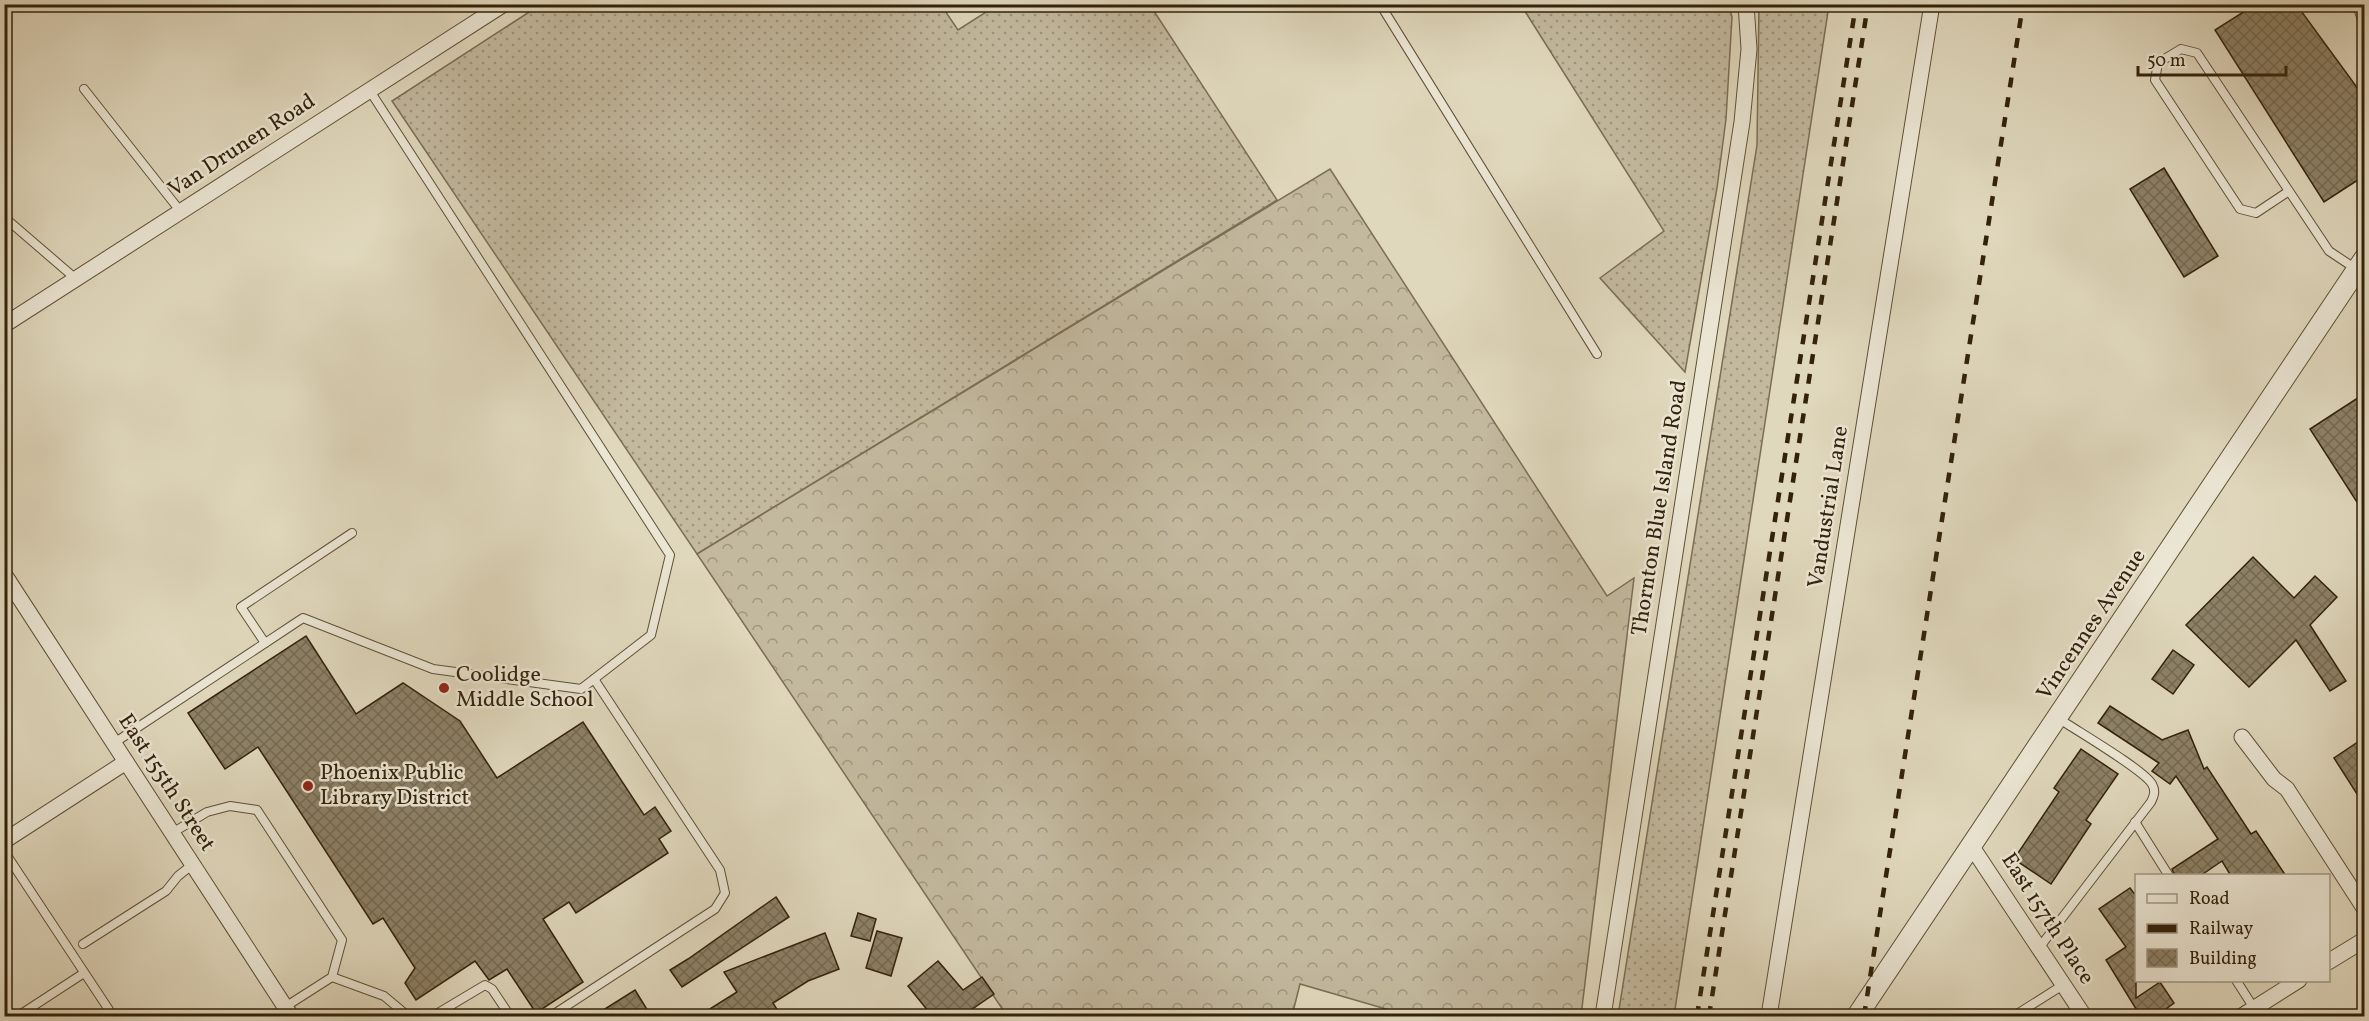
<svg xmlns="http://www.w3.org/2000/svg" width="2369" height="1021" font-family="Vollkorn,serif">
<style>
.grass{fill:url(#grass-dots);stroke:#7b6e54;stroke-width:1.5}
.forest{fill:url(#forest-crowns);stroke:#7b6e54;stroke-width:1.5}
.building{fill:url(#building-cross-hatch);stroke:#33220a;stroke-width:1.5}
.lines{fill:none;stroke-linecap:round;stroke-linejoin:round}
.service-casing{stroke:#5e5037;stroke-width:10}
.minor-casing{stroke:#5e5037;stroke-width:17}
.tertiary-casing{stroke:#5e5037;stroke-width:22}
.service{stroke:#ebe6d4;stroke-width:8}
.minor{stroke:#ebe6d4;stroke-width:15}
.tertiary{stroke:#ebe6d4;stroke-width:20}
.rail{stroke:#33220a;stroke-width:4.5;stroke-dasharray:10 10;stroke-linecap:butt}
.poi-dot{fill:#8f2418;stroke:#ebe6d4;stroke-width:2}
.labels{text-anchor:middle;dominant-baseline:central;stroke-width:5;stroke-linejoin:round;paint-order:stroke}
.street-label{font-size:22px;fill:#33220a;stroke:#ebe6d4}
.poi-label{font-size:22px;fill:#33220a;stroke:#ebe6d4;text-anchor:start}
</style>
<defs>
<pattern id="grass-dots" width="8" height="8" patternUnits="userSpaceOnUse" patternTransform="scale(1.5)"><rect width="8" height="8" fill="#c3b99f"/><path d="M2 2h.1M6 6h.1" fill="none" stroke="#9f9680" stroke-width="1.8" stroke-linecap="round"/></pattern>
<pattern id="forest-crowns" width="20" height="18" patternUnits="userSpaceOnUse" patternTransform="scale(1.5)"><rect width="20" height="18" fill="#c3b99f"/><path d="M2 6a3 3 0 1 1 6 0M12 15a3 3 0 1 1 6 0" fill="none" stroke="#9f9680"/></pattern>
<pattern id="building-cross-hatch" width="8" height="8" patternUnits="userSpaceOnUse" patternTransform="scale(1.5)"><rect width="8" height="8" fill="#8d8167"/><path d="M0 0l8 8M0 8l8-8" fill="none" stroke="#746953"/></pattern>
</defs>
<rect width="100%" height="100%" fill="#e0d8bd"/>
<filter id="stains"><feTurbulence type="fractalNoise" baseFrequency=".00333" numOctaves="4"/><feColorMatrix values="0 0 0 0 .2 0 0 0 0 .09 0 0 0 0 .02 0 0 0 .5 -.17"/></filter>
<radialGradient id="worn" r=".72"><stop offset=".6" stop-color="#630" stop-opacity="0"/><stop offset="1" stop-color="#630" stop-opacity=".3"/></radialGradient>
<g class="grass">
<path d="M540,5H941L958,30L997,5H1150L1277,200L697,554L392,101Z"/>
<path d="M1521,5H1729L1732,17L1726,119L1717,188L1685,372L1600,278L1664,231Z"/>
<path d="M1759,5H1829L1674,1016H1618L1757,145Z"/>
</g>
<path class="forest" d="M1330,169L1607,596L1634,578L1581,1016H1410L1300,984L1292,1016H1007L697,554Z"/>
<g class="building">
<path d="M2256,4H2296L2364,97V176L2324,202L2215,30Z"/>
<path d="M2164,168L2218,256L2184,277L2130,189Z"/>
<path d="M2364,394V513L2310,429Z"/>
<path d="M2253,557L2294,598L2315,576L2337,597L2310,625L2346,681L2330,691L2296,640L2249,687L2186,625Z"/>
<path d="M306,636L356,714L403,683L460,721L497,778L583,722L644,815L655,807L671,831L659,839L668,853L576,913L569,902L543,919L583,982L536,1013L507,969L489,980L475,961L416,1000L405,983L415,968L383,918L373,924L258,747L225,769L188,713Z"/>
<path d="M2173,650L2194,665L2173,694L2152,679Z"/>
<path d="M2110,706L2162,740L2188,730L2204,769L2207,767L2251,834L2256,831L2286,876H2231L2222,861L2200,876H2175L2172,869L2218,839L2176,776L2170,784L2152,771L2159,763L2098,723Z"/>
<path d="M2364,738V805L2334,758Z"/>
<path d="M2081,749L2118,774L2086,820L2091,824L2051,884L2014,859L2059,792L2054,788Z"/>
<path d="M2130,888L2136,896V998L2160,982L2174,1003L2155,1017H2141L2106,960L2126,947L2099,909Z"/>
<path d="M776,897L789,917L682,987L670,970L688,959Z"/>
<path d="M858,913L876,919L870,941L851,936Z"/>
<path d="M877,931L902,938L891,976L866,968Z"/>
<path d="M825,933L839,969L808,981L773,1003L778,1011L770,1017H697L737,992L724,972Z"/>
<path d="M938,961L963,990L982,977L994,994L971,1010L975,1017H933L908,986Z"/>
<path d="M635,990L648,1011L639,1017H592Z"/>
</g>
<g class="lines">
<g class="service-casing">
<g id="service">
<path d="M1380,4L1597,354"/>
<path d="M2364,7L2359,11L2364,26"/>
<path d="M84,89L181,212"/>
<path d="M2289,191L2256,213L2240,209L2155,80L2158,63L2181,49L2197,53L2329,251L2356,269"/>
<path d="M4,217L76,279"/>
<path d="M265,643L241,607L352,533"/>
<path d="M114,743L303,618L433,669L581,689L651,635L670,555L370,91"/>
<path d="M2135,822L2169,876"/>
<path d="M172,833L207,812L230,806L257,810L342,940L332,977L285,1007"/>
<path d="M4,851L113,1016"/>
<path d="M83,944L166,891L178,876L192,865"/>
<path d="M2039,948L2151,802C2154,796 2156,791 2152,784C2143,769 2077,731 2058,718"/>
<path d="M332,977L384,996L408,1016"/>
<path d="M2236,980L2259,1016"/>
<path d="M18,1016L84,973"/>
<path d="M433,1016L485,985L492,989L510,1016"/>
<path d="M551,1016L715,909L725,893L720,870L594,679"/>
<path d="M2014,1016L2063,985"/>
</g>
</g>
<g class="minor-casing">
<g id="minor">
<path d="M4,325L504,4"/>
<path d="M4,574L291,1016"/>
<path d="M2242,737L2274,779L2287,789L2364,908"/>
<path d="M4,841L126,762"/>
<path d="M1972,847L2084,1016"/>
<path d="M2328,962L2364,940"/>
<path d="M1603,1016L1742,122L1749,49L1746,4"/>
<path d="M1769,1016L1932,4"/>
<path d="M2242,1016L2299,980"/>
</g>
</g>
<g class="tertiary-casing">
<path id="tertiary" d="M1857,1016L2364,259"/>
</g>
<use href="#service" class="service"/>
<use href="#minor" class="minor"/>
<use href="#tertiary" class="tertiary"/>
<g class="rail">
<path d="M1697,1016L1856,4"/>
<path d="M1709,1016L1868,4"/>
<path d="M1864,1016L2023,4"/>
</g>
</g>
<g class="poi-dot">
<circle cx="444" cy="688" r="6"/>
<circle cx="308" cy="786" r="6"/>
</g>
<g class="labels">
<g class="street-label">
<text transform="translate(242 146) rotate(-33)">Van Drunen Road</text>
<text transform="translate(1829 507) rotate(-81)">Vandustrial Lane</text>
<text transform="translate(1660 508) rotate(-81)">Thornton Blue Island Road</text>
<text transform="translate(2092 625) rotate(-56)">Vincennes Avenue</text>
<text transform="translate(166 783) rotate(57)">East 155th Street</text>
<text transform="translate(2047 919) rotate(57)">East 157th Place</text>
</g>
<g class="poi-label">
<text x="456" y="675">Coolidge<tspan x="456" dy="25">Middle School</tspan></text>
<text x="320" y="773">Phoenix Public<tspan x="320" dy="25">Library District</tspan></text>
</g>
</g>
<rect width="2369" height="1021" fill="none" stroke="#e0d8bd" stroke-width="24"/>
<rect x="6" y="6" width="2357" height="1009" fill="none" stroke="#33220a" stroke-width="3"/>
<rect x="12" y="12" width="2345" height="997" fill="none" stroke="#33220a" stroke-width="1.5"/>
<rect x="2135" y="874" width="195" height="108" fill="#ebe6d4" stroke="#a19883" stroke-width="1.5"/>
<rect x="2147" y="894" width="30" height="9" fill="#ebe6d4" stroke="#a19883" stroke-width="1.5"/>
<text x="2189" y="904" font-size="18" fill="#33220a">Road</text>
<rect x="2147" y="924" width="30" height="9" fill="#33220a" stroke="#a19883" stroke-width="1.5"/>
<text x="2189" y="934" font-size="18" fill="#33220a">Railway</text>
<rect x="2147" y="949" width="30" height="18" fill="url(#building-cross-hatch)" stroke="#a19883" stroke-width="1.5"/>
<text x="2189" y="964" font-size="18" fill="#33220a">Building</text>
<path d="M2138 66v9h148v-9" fill="none" stroke="#33220a" stroke-width="3"/>
<text x="2147" y="66" font-size="18" fill="#33220a" stroke="#ebe6d4" stroke-width="4.5" paint-order="stroke">50 m</text>
<rect width="100%" height="100%" filter="url(#stains)"/>
<rect width="100%" height="100%" fill="url(#worn)"/>
</svg>
